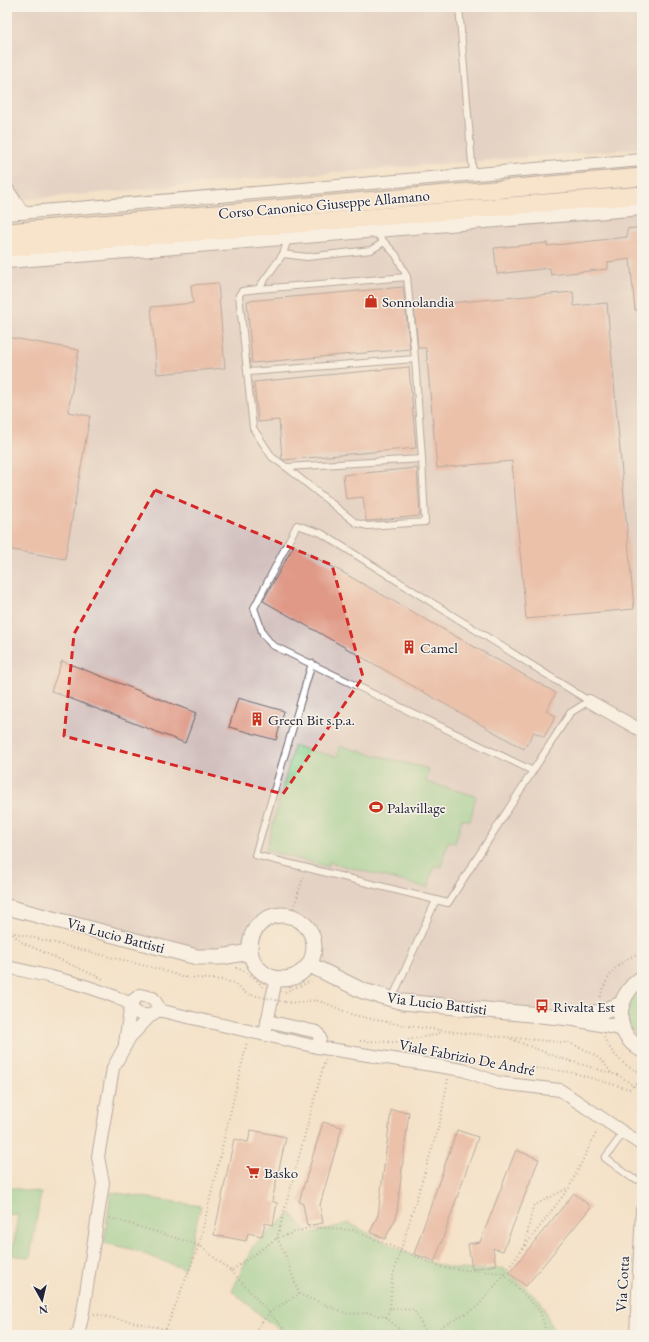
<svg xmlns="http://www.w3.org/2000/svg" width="649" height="1342" font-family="'EB Garamond',serif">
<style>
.industrial{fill:#d1bfbe}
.green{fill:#83ce8c;stroke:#527864}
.building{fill:#e09986}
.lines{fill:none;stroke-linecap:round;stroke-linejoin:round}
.service-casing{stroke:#6c656c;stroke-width:8}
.minor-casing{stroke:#6c656c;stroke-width:14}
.tertiary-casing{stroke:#6c656c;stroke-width:17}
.secondary-casing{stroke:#6c656c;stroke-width:19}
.path{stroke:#6c656c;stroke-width:2;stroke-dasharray:1 3;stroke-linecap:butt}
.service{stroke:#fff;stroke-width:6}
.minor{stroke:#fff;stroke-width:12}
.tertiary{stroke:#fff;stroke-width:15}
.secondary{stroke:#fce5cf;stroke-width:17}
.path-bridge{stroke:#6c656c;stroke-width:2;stroke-dasharray:1 3;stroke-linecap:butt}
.marked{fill:none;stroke:#d62828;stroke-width:3;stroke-dasharray:8 5;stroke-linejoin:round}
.labels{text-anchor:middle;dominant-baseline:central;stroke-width:3;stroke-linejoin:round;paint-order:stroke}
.street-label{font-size:15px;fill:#22223b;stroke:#f7f3e8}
.poi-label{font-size:15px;fill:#22223b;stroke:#f7f3e8;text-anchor:start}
</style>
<rect width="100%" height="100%" fill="#f7f3e8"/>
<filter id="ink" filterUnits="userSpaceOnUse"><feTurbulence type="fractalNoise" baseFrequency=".025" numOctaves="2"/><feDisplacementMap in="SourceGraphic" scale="8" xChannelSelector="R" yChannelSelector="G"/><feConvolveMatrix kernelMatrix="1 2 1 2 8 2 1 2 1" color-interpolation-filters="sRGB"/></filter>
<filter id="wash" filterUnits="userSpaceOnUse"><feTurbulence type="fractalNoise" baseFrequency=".012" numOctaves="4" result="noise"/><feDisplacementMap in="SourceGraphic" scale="16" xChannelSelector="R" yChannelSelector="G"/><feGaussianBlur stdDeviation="0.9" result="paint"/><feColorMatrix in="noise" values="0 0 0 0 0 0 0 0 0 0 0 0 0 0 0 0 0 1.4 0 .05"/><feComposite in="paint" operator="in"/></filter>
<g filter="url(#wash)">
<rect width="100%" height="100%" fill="#f4e2c8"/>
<g class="industrial">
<path d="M7,7H642V148L290,176L7,201Z"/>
<path d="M642,209V978L622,1004L571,1018L403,1002L310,965L314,955L315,944L311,932L304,923L295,917L284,915L271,917L261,922L255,929L250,940V952L221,957L7,907V262Z"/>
</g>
<g class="green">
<path d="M294,746L337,757L340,746L429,769L426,782L476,796L470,821L462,819L455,843L448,841L441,867L434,865L428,888L329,862L328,867L266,850Z"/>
<path d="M642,984V1041C631,1031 622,1017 628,1002C631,996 638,989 642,984Z"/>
<path d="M7,1187L41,1193L30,1258L12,1255L18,1214L7,1215Z"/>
<path d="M111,1192L201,1206L184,1269L131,1249L104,1243Z"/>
<path d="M291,1213L309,1234L349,1223C378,1238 408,1256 439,1265C459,1271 482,1270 503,1268L541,1301L555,1335H290L270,1323L232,1291L253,1246Z"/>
</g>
<g id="blocks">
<g class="building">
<path d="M642,227V309L635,310L630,259L608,262V269L551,275L550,268L497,274L494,248L547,243V246L627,237V229Z"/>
<path d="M218,283L225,368L157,374L151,307L193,303L191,285Z"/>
<path d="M403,287L410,349L252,363L247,301Z"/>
<path d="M573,292L574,306L607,303L634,609L526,619L512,461L437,468L426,348H418L414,306Z"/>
<path d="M7,337L79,350L68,412L90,416L65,559L7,549Z"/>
<path d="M409,367L416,448L284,460L282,459L279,420L258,422L254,382Z"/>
<path d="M417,468L420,516L368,521H366L363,497L346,499L343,475Z"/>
<path d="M294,545L556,693L546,711L556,716L544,737L534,732L524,749L263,601Z"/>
<path d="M62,661L196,713L185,743L51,691Z"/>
<path d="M238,698L284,711L276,740L229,727Z"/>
<path d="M391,1110L409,1112L396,1218L385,1239L370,1232L378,1215Z"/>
<path d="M323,1122L342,1127L320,1205L323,1223L307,1226L303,1204L299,1202Z"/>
<path d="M251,1130L286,1137L272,1201L277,1203L273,1225L265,1223L262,1236L248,1233L246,1241L214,1235L234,1139L248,1142Z"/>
<path d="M457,1130L478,1137L435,1261L414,1254Z"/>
<path d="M516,1150L539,1159L503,1251L493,1248L496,1265L472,1269L468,1244L480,1242Z"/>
<path d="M574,1193L591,1207L526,1286L509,1273Z"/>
</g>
</g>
</g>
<g filter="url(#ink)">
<use href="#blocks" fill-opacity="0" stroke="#6c656c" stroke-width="1"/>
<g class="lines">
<g class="service-casing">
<g id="service">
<path d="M459,7L473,175"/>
<path d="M375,232L396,255L407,277"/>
<path d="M283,254L307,257L371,250L384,242"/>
<path d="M258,289L407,277L415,359"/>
<path d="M248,372L415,359L422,459L286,467L272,457L253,428L239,295L242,291L258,289L283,254L288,239"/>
<path d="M286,467L356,523L368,526L425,522L422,459"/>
<path d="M312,663L255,855L448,903L570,713L589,701L321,533L297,525L254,608L263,634L272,645L533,771"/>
<path d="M392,999L436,900"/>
<path d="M624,1132L605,1158L632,1178L642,1181"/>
</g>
</g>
<g class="minor-casing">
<g id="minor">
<path d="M7,189L23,213"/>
<path d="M7,214L642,160"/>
<path d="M7,262L642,209"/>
<path d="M589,701L642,731"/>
<path d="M7,967C49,976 92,985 131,1004L125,1043"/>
<path d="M140,995L153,998L158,1006L156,1012C148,1018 140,1016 132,1009V1001Z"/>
<path d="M158,1010L317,1047L463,1070L499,1083L560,1090L642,1145"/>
<path d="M267,1021L317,1032L320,1038L317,1047"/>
<path d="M266,1028L276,979"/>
<path d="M76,1335L79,1331L83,1312L103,1183L98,1157L113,1068L130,1037L151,1015"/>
<path d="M636,1335L642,1210"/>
</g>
</g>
<g class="tertiary-casing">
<g id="tertiary">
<path d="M7,907L197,957H221L250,952"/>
<circle cx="282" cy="947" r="32"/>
<path d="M310,965L363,991L403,1002L571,1018L622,1028"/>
<path d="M642,978C615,996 611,1032 642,1050"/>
<path d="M580,1016L599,1012L622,1004"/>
</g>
</g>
<g class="secondary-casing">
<g id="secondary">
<path d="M7,232L642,177"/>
<path d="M7,248L642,195"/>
</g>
</g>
<g class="path">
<path d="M291,916L304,875"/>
<path d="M7,931L158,969L183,977L223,980L233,983L247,994L252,995"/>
<path d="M13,934L21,942L103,979"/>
<path d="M236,968C246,971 257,978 262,987"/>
<path d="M285,992L311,981"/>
<path d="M600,997C606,976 620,959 642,952"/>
<path d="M285,1002C297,1004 307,999 318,1001C332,1004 344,1013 358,1016C427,1032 498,1036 569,1043C586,1049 602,1057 611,1073"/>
<path d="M604,1037C611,1053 624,1068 642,1072"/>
<path d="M511,1039L557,1057L620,1076L642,1092"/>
<path d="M360,1041L396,1042L434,1035L442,1032"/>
<path d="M325,1060L277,1238L284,1252L299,1294L348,1314L368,1313L386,1317L390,1308L414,1310L427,1335"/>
<path d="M476,1061L570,1072L629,1089L639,1081V1072"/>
<path d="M110,1218L199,1245L231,1271L277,1238L311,1227L352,1230L444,1268L503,1273L540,1311L547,1335"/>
<path d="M525,1245L533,1206L568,1188"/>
<path d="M231,1271L286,1331L292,1335"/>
<path d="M390,1308L392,1279L440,1122L448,1079"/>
<path d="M94,1314L166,1329L176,1335"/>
<path d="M386,1317L402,1332L417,1335"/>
<path d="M166,1329L199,1245L247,1042"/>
<path d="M252,1335L270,1312L299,1294"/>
<path d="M431,1335L436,1330L477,1307L494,1287L569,1188L598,1129"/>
</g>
<use href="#service" class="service"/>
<use href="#minor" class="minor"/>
<use href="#tertiary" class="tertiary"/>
<use href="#secondary" class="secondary"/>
<path class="path-bridge" d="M252,995L285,1002"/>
</g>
</g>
<path d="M0 0H649V1342H0ZM155,490L332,565L363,677L283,794L64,736L74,634Z" fill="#f4e2c8" fill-opacity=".55" fill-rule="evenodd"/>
<path class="marked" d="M155,490L332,565L363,677L283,794L64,736L74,634Z"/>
<defs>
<g id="shop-bare" transform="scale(1.08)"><path d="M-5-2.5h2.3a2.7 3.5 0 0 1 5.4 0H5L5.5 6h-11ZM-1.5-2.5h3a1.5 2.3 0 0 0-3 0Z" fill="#c8321e" stroke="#f7f3e8" stroke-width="2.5" paint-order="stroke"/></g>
<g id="building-bare" transform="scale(1.08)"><path d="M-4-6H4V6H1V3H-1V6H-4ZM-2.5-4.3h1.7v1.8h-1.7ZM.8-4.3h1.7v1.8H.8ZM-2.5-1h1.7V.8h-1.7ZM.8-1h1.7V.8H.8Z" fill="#c8321e" stroke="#f7f3e8" stroke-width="2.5" paint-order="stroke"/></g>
<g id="stadium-bare" transform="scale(1.08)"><path d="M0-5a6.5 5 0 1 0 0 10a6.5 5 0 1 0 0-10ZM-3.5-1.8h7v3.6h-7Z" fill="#c8321e" stroke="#f7f3e8" stroke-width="2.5" paint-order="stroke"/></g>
<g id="bus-bare" transform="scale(1.08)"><path d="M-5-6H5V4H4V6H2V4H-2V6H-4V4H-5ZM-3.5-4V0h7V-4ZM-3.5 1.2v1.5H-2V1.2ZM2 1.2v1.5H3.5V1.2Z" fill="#c8321e" stroke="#f7f3e8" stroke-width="2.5" paint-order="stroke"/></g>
<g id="supermarket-bare" transform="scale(1.08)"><path d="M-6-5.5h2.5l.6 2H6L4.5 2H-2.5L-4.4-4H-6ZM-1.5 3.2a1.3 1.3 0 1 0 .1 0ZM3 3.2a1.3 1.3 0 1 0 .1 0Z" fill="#c8321e" stroke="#f7f3e8" stroke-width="2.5" paint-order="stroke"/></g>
</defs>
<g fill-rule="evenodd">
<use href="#shop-bare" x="371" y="301"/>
<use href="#building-bare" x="409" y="647"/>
<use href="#building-bare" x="257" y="719"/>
<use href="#stadium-bare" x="376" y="807"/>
<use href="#bus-bare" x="542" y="1006"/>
<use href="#supermarket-bare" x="253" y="1172"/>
</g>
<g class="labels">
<g class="street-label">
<text transform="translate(324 204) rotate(-5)">Corso Canonico Giuseppe Allamano</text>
<text transform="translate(116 935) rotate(15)">Via Lucio Battisti</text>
<text transform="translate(437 1003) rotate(7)">Via Lucio Battisti</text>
<text transform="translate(467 1057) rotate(11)">Viale Fabrizio De André</text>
<text transform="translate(622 1284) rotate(-87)">Via Cotta</text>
</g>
<g class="poi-label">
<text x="382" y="301">Sonnolandia</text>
<text x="420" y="647">Camel</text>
<text x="268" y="719">Green Bit s.p.a.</text>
<text x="387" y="807">Palavillage</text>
<text x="553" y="1006">Rivalta Est</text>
<text x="264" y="1172">Basko</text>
</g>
</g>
<rect width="649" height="1342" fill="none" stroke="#f7f3e8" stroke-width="24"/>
<g transform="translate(42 1300) rotate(172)" stroke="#f7f3e8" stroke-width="3" paint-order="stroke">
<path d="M0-3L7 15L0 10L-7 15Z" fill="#22223b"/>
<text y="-6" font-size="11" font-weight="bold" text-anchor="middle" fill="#22223b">N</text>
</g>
</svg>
